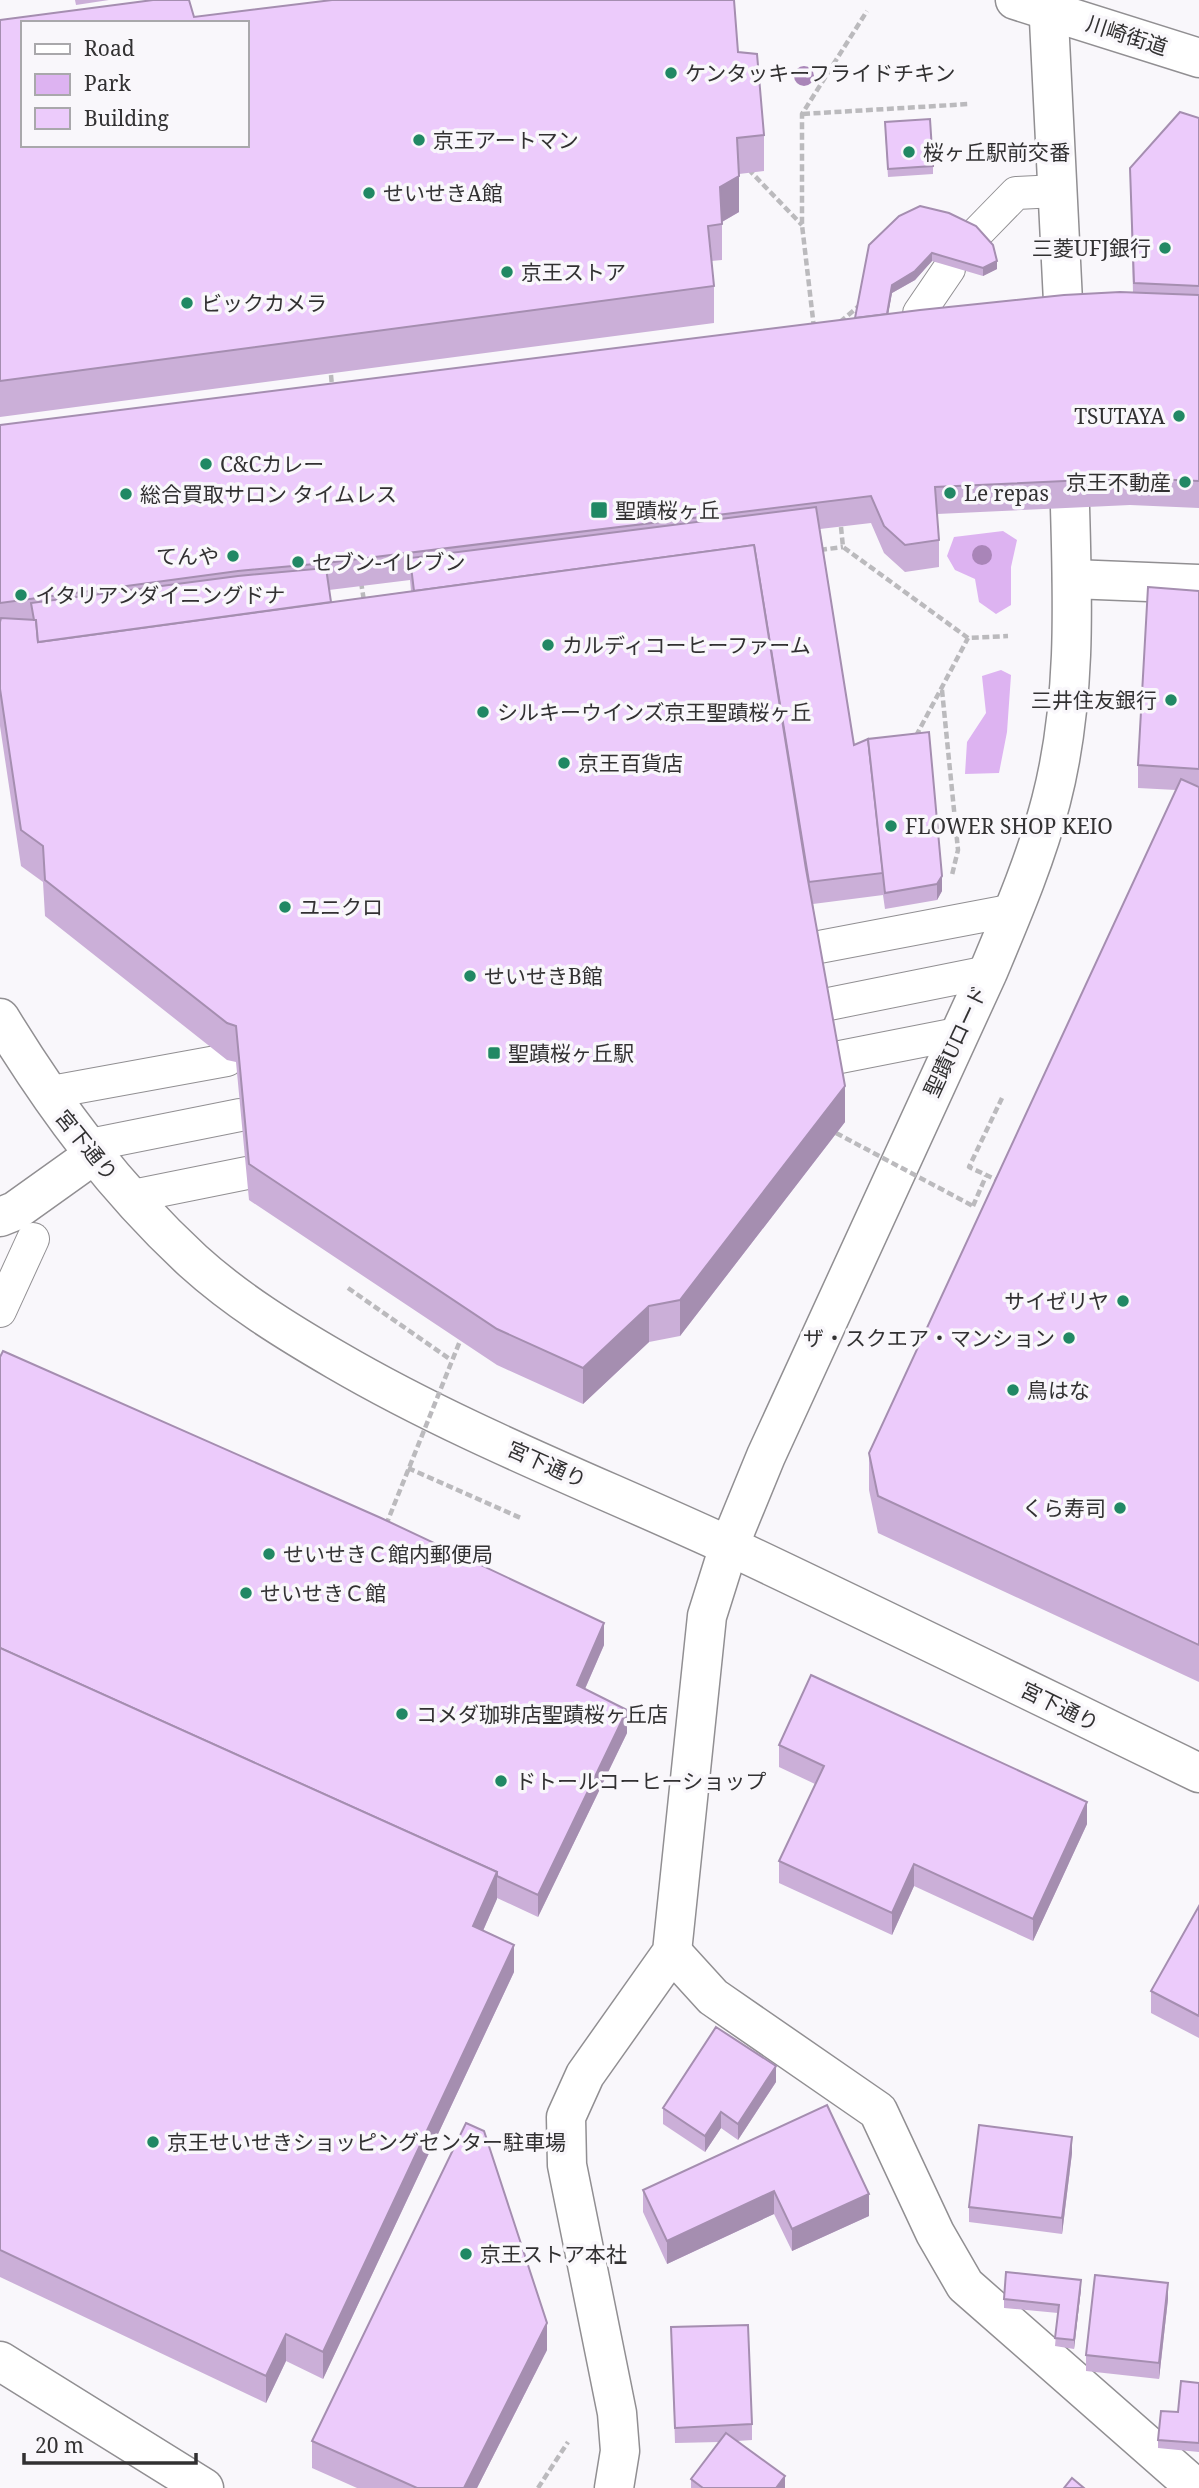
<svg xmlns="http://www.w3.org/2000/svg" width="1199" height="2488" font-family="'Noto Serif','Noto Sans JP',serif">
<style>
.green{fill:#ddb3f1}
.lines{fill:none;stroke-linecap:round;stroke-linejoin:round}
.service-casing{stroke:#918f92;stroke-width:34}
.minor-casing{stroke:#918f92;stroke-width:41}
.tertiary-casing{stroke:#918f92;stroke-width:41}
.primary-casing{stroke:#918f92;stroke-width:41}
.path{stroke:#bbbabd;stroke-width:4.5;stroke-dasharray:7 3.5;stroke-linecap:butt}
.service{stroke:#fff;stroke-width:32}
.minor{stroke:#fff;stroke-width:38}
.tertiary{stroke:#fff;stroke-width:38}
.primary{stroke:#fff;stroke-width:38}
.path-bridge{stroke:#bbbabd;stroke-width:4.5;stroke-dasharray:7 3.5;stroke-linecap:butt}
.tree{fill:#a985b8}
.wall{fill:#cbafd8;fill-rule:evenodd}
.shaded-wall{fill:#a58eb0}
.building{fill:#eccbfb;stroke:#a58eb0;stroke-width:2;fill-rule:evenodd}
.poi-dot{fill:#218864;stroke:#f9f7fb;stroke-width:2.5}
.labels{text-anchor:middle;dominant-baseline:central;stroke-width:7;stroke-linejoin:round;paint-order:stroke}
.street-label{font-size:21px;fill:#323132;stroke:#f9f7fb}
.poi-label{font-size:21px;fill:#323132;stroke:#f9f7fb;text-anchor:start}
</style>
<rect width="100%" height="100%" fill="#f9f7fb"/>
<g class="green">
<path d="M1003,531L1017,540L1011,567V605L996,614L979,602L975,579L955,570L947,556L954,537Z"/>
<path d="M1001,670L1011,675L1007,732L999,773L965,774L967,742L986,713L982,676Z"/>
</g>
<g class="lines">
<g class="service-casing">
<g id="service">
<path d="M976,234L1016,193L1057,191"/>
<path d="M920,337L919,313L949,269"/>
<path d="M814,948L1014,910"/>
<path d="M824,1005L988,972"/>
<path d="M835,1058L957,1034"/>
<path d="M46,1093L227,1060"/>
<path d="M85,1146L240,1115"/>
<path d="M128,1197L247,1173"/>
<path d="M0,1311L33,1239"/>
</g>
</g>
<g class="minor-casing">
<g id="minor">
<path d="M1072,579L1199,584"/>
<path d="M0,1217L15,1211L92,1156"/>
<path d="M672,1952L713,1997L878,2111L935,2233L965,2285L1196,2488"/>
</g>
</g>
<g class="tertiary-casing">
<g id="tertiary">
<path d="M1048,0L1064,322"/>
<path d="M0,1018C55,1108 115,1189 193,1261C236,1300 286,1331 336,1360C461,1433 597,1485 729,1546C886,1620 1042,1697 1199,1773"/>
<path d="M0,2361L204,2488"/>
<path d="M614,2488L620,2451L617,2413L567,2165L566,2117L585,2075L672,1952L707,1616L729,1546L766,1456L988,972C1011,917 1036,859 1051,801C1076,705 1073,606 1070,508"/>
</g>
</g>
<g class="primary-casing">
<path id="primary" d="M1015,0L1199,58"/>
</g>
<g class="path">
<path d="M803,114L969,104"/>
<path d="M751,168V172L802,225"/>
<path d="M840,322L860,305"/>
<path d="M814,328L802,225V114L867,11"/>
<path d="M841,527L843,547L968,638L1008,636"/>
<path d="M820,550L843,547"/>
<path d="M942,690L958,850L952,875"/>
<path d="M916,736L968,638"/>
<path d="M1001,1182L969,1167L1002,1098"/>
<path d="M973,1206L986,1176"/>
<path d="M348,1288L451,1360"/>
<path d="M408,1468L523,1519"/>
<path d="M538,2488L568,2442"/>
</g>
<use href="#service" class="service"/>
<use href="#minor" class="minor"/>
<use href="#tertiary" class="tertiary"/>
<use href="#primary" class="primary"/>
<g class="path-bridge">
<path d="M331,375L332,386"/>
<path d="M361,582L364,601"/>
<path d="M836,1133L973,1206"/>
<path d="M386,1525L460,1341"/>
</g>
</g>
<g class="tree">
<circle cx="804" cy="76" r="10"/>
<circle cx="982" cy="555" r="10"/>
</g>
<g class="wall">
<path d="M75,0H109L76,5Z"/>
<path d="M194,17L738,52L764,135V171L739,174V212L722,222V260L711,261L714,286V323L0,417V20Z"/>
<path d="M1199,118V508L1130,505L937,514L939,540V567L905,572L884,553L871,523L820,529L854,745L942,891L937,900L885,909L883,895L813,904L845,1122L680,1336L649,1342L583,1404L497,1365L249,1200L236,1062L227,1060L45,916L43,882L21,866L0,726V425L855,318L899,216L997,269L983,276L932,261L915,280L892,293L888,314L1133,293L1130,168ZM410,580L411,591L331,602L329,590Z"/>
<path d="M885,130L933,166V174L888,177Z"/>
<path d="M1199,591V1682L878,1533L869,1490V1453L1176,790L1138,788V765Z"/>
<path d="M0,1357L604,1645L585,1689L627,1733L538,1917L497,1898L483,1931L514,1972L323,2379L286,2361L266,2403L0,2277Z"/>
<path d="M779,1745L1087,1824L1033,1941L914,1886L892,1935L779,1883V1861L815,1784L779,1767Z"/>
<path d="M1199,1906V2038L1151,2013V1991Z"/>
<path d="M776,2082L738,2140L721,2128L705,2152L663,2124V2108Z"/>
<path d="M827,2105L869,2216L792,2251L774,2214L667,2264L643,2212V2190Z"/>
<path d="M1072,2153L1062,2234L969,2222V2207Z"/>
<path d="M1081,2289L1074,2349L1055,2346L1058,2313L1004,2308V2299Z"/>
<path d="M1168,2299L1159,2379L1086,2371V2355Z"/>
<path d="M671,2327L752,2424V2440L737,2441L785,2488H691V2479L719,2442L675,2443Z"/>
<path d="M547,2350L477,2488H357L312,2468V2441Z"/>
<path d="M1199,2383V2452L1158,2448V2440Z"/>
</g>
<g class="shaded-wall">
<path d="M739,176V212L720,223V187Z"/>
<path d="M932,253V261L915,280L892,293L885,332V324L892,285Z"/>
<path d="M997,261V269L983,276V268Z"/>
<path d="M942,876V891L937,900V884Z"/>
<path d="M845,1086V1122L680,1336V1300Z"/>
<path d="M649,1306V1342L583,1404V1368Z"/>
<path d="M604,1623V1645L577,1707V1685Z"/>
<path d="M627,1710V1733L538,1917V1895Z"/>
<path d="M1087,1802V1824L1033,1941V1919Z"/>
<path d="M914,1864V1886L892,1935V1913Z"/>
<path d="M497,1872V1899L473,1953V1926Z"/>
<path d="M514,1945V1972L323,2379V2352Z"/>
<path d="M776,2066V2082L738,2140V2124Z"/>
<path d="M721,2112V2128L705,2152V2136Z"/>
<path d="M1072,2137V2153L1062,2234V2218Z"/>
<path d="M774,2191V2214L667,2264V2241Z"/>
<path d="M869,2194V2216L792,2251V2229Z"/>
<path d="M1081,2280V2289L1074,2349V2340Z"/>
<path d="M1168,2283V2299L1159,2379V2363Z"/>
<path d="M547,2323V2350L477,2488H464Z"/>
<path d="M286,2334V2361L266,2403V2376Z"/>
<path d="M785,2476V2488H776Z"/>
</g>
<g class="building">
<path d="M153,0H189L194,17L332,0H734L738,52L757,54L764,135L737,138L739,176L720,187L722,224L708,226L714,286L0,381V20ZM23,23H247V145H23Z"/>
<path d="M1180,112L1199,118V286L1134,283L1130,168Z"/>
<path d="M930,119L933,166L888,169L885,122Z"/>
<path d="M920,206L949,213L976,226L993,245L997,261L983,268L932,253L915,271L892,285L887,314L855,318L869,245L899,216Z"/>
<path d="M1120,292L1199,295V481L1130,478L935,487L939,540L905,545L884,526L871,496L326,563L238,571L0,603V425L920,310L1064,295Z"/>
<path d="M816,507L854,745L868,739L883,873L809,882L754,545L414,591L410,558Z"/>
<path d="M754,545L806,869L845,1086L680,1300L649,1306L583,1368L497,1329L249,1164L236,1026L227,1023L45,880L43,846L21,830L0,689V622L1,618L36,620L38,642Z"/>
<path d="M326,568L331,602L38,642L36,620H34L31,603L238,576Z"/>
<path d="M1148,587L1199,591V769L1138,765Z"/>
<path d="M929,732L942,876L937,884L885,893L868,739Z"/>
<path d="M1181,779L1199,787V1645L878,1496L869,1453Z"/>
<path d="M3,1351L381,1518L604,1623L577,1685L627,1710L538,1895L497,1876V1872L0,1648V1357Z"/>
<path d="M0,1648L497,1872L473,1926L514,1945L323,2352L286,2334L266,2376L0,2250Z"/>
<path d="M811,1675L1087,1802L1033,1919L914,1864L892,1913L779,1861L824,1766L779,1745Z"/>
<path d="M1199,1906V2016L1151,1991Z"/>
<path d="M716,2027L776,2066L738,2124L721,2112L705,2136L663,2108Z"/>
<path d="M827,2105L869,2194L792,2229L774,2191L667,2241L643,2190Z"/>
<path d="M466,2123L484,2131L547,2323L464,2488H417L312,2441Z"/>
<path d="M979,2125L1072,2137L1062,2218L969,2207Z"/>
<path d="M1006,2272L1081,2280L1074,2340L1055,2338L1059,2305L1004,2299Z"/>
<path d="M1095,2275L1168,2283L1159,2363L1086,2355Z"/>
<path d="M748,2325L752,2424L675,2428L671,2327Z"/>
<path d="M1181,2381L1199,2383V2443L1158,2440L1161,2411L1178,2412Z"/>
<path d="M726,2433L785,2476L776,2488H703L691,2479Z"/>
<path d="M1072,2478L1084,2488H1064Z"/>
</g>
<g class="poi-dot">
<circle cx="671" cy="73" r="7"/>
<circle cx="419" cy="140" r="7"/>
<circle cx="909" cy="152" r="7"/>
<circle cx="369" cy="193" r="7"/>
<circle cx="1165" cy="248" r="7"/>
<circle cx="507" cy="272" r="7"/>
<circle cx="187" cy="303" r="7"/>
<circle cx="1179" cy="416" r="7"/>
<circle cx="206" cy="464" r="7"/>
<circle cx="1185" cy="482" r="7"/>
<circle cx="950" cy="493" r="7"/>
<circle cx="126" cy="494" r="7"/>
<rect x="590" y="501" width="18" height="18" rx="3.5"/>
<circle cx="233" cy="556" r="7"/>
<circle cx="298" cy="562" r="7"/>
<circle cx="21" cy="595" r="7"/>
<circle cx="548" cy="645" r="7"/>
<circle cx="1171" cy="700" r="7"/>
<circle cx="483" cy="712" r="7"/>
<circle cx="564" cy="763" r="7"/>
<circle cx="891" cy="826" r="7"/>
<circle cx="285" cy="907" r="7"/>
<circle cx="470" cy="976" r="7"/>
<rect x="487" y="1046" width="14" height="14" rx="3.5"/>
<circle cx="1123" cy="1301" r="7"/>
<circle cx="1069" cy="1338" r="7"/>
<circle cx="1013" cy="1390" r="7"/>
<circle cx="1120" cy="1508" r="7"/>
<circle cx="269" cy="1554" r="7"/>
<circle cx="246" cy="1593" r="7"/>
<circle cx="402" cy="1714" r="7"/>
<circle cx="501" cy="1781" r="7"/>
<circle cx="153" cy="2142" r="7"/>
<circle cx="466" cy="2254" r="7"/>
</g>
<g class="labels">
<g class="street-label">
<text transform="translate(1127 35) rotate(18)">川崎街道</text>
<text transform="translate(955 1041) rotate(-65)">聖蹟Uロード</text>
<text transform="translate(87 1145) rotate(51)">宮下通り</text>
<text transform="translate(547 1464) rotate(24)">宮下通り</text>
<text transform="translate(1060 1706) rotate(26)">宮下通り</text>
</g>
<g class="poi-label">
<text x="685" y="73">ケンタッキーフライドチキン</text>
<text x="433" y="140">京王アートマン</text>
<text x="923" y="152">桜ヶ丘駅前交番</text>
<text x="383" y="193">せいせきA館</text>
<text x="1151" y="248" text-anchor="end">三菱UFJ銀行</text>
<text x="521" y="272">京王ストア</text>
<text x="201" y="303">ビックカメラ</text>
<text x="1165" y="416" text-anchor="end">TSUTAYA</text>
<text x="220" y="464">C&amp;Cカレー</text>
<text x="1171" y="482" text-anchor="end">京王不動産</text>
<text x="964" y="493">Le repas</text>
<text x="140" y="494">総合買取サロン タイムレス</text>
<text x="615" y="510">聖蹟桜ヶ丘</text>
<text x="219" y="556" text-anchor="end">てんや</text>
<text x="312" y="562">セブン-イレブン</text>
<text x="35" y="595">イタリアンダイニングドナ</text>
<text x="562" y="645">カルディコーヒーファーム</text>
<text x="1157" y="700" text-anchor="end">三井住友銀行</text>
<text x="497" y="712">シルキーウインズ京王聖蹟桜ヶ丘</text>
<text x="578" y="763">京王百貨店</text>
<text x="905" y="826">FLOWER SHOP KEIO</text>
<text x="299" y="907">ユニクロ</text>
<text x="484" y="976">せいせきB館</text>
<text x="508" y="1053">聖蹟桜ヶ丘駅</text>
<text x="1109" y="1301" text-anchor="end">サイゼリヤ</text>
<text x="1055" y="1338" text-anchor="end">ザ・スクエア・マンション</text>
<text x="1027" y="1390">鳥はな</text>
<text x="1106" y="1508" text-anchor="end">くら寿司</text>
<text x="283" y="1554">せいせきＣ館内郵便局</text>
<text x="260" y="1593">せいせきＣ館</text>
<text x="416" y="1714">コメダ珈琲店聖蹟桜ヶ丘店</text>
<text x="515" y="1781">ドトールコーヒーショップ</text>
<text x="167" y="2142">京王せいせきショッピングセンター駐車場</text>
<text x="480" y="2254">京王ストア本社</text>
</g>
</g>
<rect x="21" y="21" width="228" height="126" fill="#f9f7fb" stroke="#a9a8ab" stroke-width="2"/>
<rect x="35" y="44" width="35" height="10" fill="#ffffff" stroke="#a9a8ab" stroke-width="2"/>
<text x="84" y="56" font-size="21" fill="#323132">Road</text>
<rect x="35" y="74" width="35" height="21" fill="#ddb3f1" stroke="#a9a8ab" stroke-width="2"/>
<text x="84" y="91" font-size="21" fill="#323132">Park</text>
<rect x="35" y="108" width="35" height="21" fill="#eccbfb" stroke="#a9a8ab" stroke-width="2"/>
<text x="84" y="126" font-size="21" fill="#323132">Building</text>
<path d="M24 2453v10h172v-10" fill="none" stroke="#323132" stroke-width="3.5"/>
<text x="35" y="2453" font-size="21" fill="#323132" stroke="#f9f7fb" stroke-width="5" paint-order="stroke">20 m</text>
</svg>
